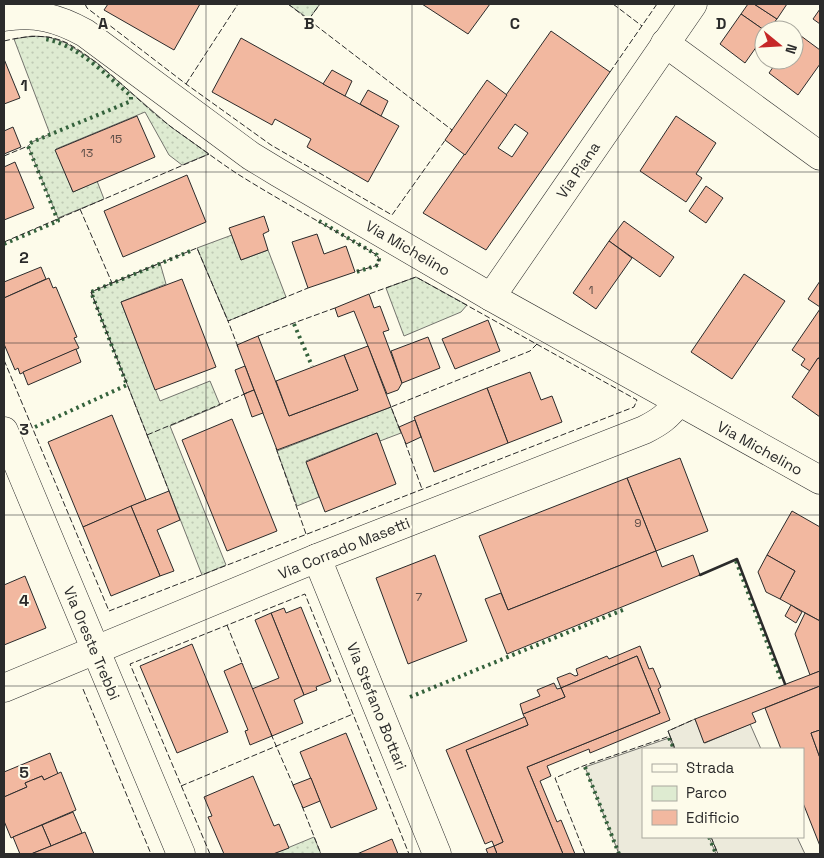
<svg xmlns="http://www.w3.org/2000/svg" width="824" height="858" font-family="'Space Grotesk',sans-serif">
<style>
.green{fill:url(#green-dots);stroke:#74746e}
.parking{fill:#eceadb;stroke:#74746e}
.building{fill:#f2b8a0;stroke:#2b2b2b;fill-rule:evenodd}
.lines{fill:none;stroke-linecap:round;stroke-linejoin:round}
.street-casing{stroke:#2b2b2b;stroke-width:29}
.street{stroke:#fdfbea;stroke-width:28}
.hedge{stroke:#34623c;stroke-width:4;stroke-dasharray:2.5 4;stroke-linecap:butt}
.fence{stroke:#2b2b2b;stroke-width:1;stroke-dasharray:6 2.5;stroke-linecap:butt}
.wall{stroke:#2b2b2b;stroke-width:2.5}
.grid{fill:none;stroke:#2b2b2b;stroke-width:1;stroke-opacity:0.55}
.labels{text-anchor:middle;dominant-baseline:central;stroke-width:4;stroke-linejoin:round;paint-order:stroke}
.number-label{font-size:12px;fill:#5d4e48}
.street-label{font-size:15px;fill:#2b2b2b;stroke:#fdfbea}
.grid-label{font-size:16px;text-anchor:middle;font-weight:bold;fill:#2b2b2b;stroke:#fdfbea;stroke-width:4;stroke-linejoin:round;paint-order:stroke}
</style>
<defs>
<pattern id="green-dots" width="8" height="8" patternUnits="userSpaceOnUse" patternTransform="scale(1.25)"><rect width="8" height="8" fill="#deebd1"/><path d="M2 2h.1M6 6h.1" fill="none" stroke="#bfcab4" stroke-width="1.8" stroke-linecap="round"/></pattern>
</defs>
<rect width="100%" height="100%" fill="#fdfbea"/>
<g class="green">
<path d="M288,4H320L309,19Z"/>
<path d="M32,36L49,37L66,43L96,62L171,127L209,154L182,165L169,155L145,112L56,149L73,192L97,181L104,199L58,218L28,146L32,142L50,134L14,39Z"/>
<path d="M232,235L241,260L268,250L286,297L228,321L197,248Z"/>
<path d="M160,263L166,284L121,302L160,401L210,381L220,405L170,426L226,565L202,575L91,292Z"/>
<path d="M416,277L467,305L461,312L404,336L386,288Z"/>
<path d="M391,407L401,433L380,441L377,433L306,461L319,497L297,506L277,451Z"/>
<path d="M314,837L321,854H273Z"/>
</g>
<g class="parking">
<path d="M695,719L705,743L750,724L761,749H675L668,731Z"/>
<path d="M669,738L674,749H643V837H709L716,854H619L585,767Z"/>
<path d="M711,837H797L805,854H718Z"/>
</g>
<g class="building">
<path d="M108,4H200L174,50L104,10Z"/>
<path d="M422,4H490L468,34Z"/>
<path d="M748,4H754L777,19L768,30H764L741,14Z"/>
<path d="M754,4H787L777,19Z"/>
<path d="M820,9V24L813,19Z"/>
<path d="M741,14L764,30V36L745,63L720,44Z"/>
<path d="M551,31L610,72L486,250L423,213ZM515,124L528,133L512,157L498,148Z"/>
<path d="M797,33L820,50V64L798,95L769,73L778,60H794V37Z"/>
<path d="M241,38L399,126L368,182L307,147L311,139L275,119L272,125L212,92Z"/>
<path d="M4,59L20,98L4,104Z"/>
<path d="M332,70L352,81L345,96L323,84Z"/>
<path d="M487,80L507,95L465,155L445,140Z"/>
<path d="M368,90L388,101L381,116L360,104Z"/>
<path d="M137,116L155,157L73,192L55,150Z"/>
<path d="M676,116L716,143L696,174L702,178L686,202L640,171Z"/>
<path d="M13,127L21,147L4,154V131Z"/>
<path d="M15,162L34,208L4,220V167Z"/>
<path d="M187,175L206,222L123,257L104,211Z"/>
<path d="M706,186L723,198L706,223L689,211Z"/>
<path d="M264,216L269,231L263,234L268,250L241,260L229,228Z"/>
<path d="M624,221L674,257L660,277L609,241Z"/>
<path d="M317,234L324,254L346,246L355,272L308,288L292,242Z"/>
<path d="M609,241L632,258L596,309L573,293Z"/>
<path d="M41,267L46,279L4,298V282Z"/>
<path d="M744,274L785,301L732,379L691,352Z"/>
<path d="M49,278L53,288L56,287L77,337L74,338L79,348L20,374L18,368L15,370L4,344V298Z"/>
<path d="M182,279L216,367L155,390L121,302Z"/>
<path d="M820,281V307L808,299Z"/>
<path d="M369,294L374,308L380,306L389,330L383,332L402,383L398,390L387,394L354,311L338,317L335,308Z"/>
<path d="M820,309V358H818L810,371L801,365L805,359L792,350Z"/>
<path d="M488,320L500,351L455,369L442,339Z"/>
<path d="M258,336L289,416L358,390L344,355L368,346L391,407L277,450L237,345Z"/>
<path d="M428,337L440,368L402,383L391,351Z"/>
<path d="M76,349L81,362L28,385L23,372Z"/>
<path d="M344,355L358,390L289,416L276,381Z"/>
<path d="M818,358L820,360V417L792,397Z"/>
<path d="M245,366L254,390L244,394L235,370Z"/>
<path d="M530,372L541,400L552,396L562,422L508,443L487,388Z"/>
<path d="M487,388L508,443L434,472L414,417Z"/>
<path d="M254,390L263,413L252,417L244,394Z"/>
<path d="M112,415L146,500L83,527L48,442Z"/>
<path d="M232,419L277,531L227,551L182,440Z"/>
<path d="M415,420L421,437L406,444L399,427Z"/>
<path d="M377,433L396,484L325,512L306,462Z"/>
<path d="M680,458L708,531L656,551L627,478Z"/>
<path d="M627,478L656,551L508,610L479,536Z"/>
<path d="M169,491L180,520L157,530L174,571L160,576L131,506Z"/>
<path d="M131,506L160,576L111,596L83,527Z"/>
<path d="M792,511L820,527V621L780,599L795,571L767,555Z"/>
<path d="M656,551L662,567L693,555L700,575L507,654L485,599L501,593L508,610Z"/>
<path d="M435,555L467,641L408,664L376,578Z"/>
<path d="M767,555L795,571L780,599L766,592L758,572Z"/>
<path d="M25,576L46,628L4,645V585Z"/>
<path d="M791,605L802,612L796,623L785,616Z"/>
<path d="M301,607L331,681L316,687L317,690L304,695L271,613L284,608L286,613Z"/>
<path d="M271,613L304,695L294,700L303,723L272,736L252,689L279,678L255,620Z"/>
<path d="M805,613L820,621V671L810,675L795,634Z"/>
<path d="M192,644L228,732L177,753L140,666Z"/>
<path d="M640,646L649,669L653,668L661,687L658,689L670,720L590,753L589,749L547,766L551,776L540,781L557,822L561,820L575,854H563L527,767L660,713L637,656L561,688L557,678L570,673L575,676L578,675L576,669L607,656L609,659Z"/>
<path d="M637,656L660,713L527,767L563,854H497L494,846L503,842L466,750L528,725L523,714L565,697L561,688Z"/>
<path d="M242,663L272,736L250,745L245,731L248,730L224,671Z"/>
<path d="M820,671V686L752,713L756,722L704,743L695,719Z"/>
<path d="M554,683L557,689L561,688L565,697L523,714L520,704L540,696L537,690Z"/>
<path d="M820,686V730L811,733L820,758V846L803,803V749H781L765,708Z"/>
<path d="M525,717L528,725L466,750L503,842L494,846L492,841L485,844L446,750Z"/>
<path d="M820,730V758L811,733Z"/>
<path d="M346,733L377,809L331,828L300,752Z"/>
<path d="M50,753L58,774L44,780L42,776L25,783L27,787L4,797V772Z"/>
<path d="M61,772L76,810L11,838L4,821V797L27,787L25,783L42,776L44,780Z"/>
<path d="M253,776L274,826L279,824L289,848L273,854H224L208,817L212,816L204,797Z"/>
<path d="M311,778L320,801L303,808L293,785Z"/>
<path d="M73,812L82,833L51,846L42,825Z"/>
<path d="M42,825L51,846L31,854H20L13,837Z"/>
<path d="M85,832L94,854H31L51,846Z"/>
<path d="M392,839L398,854H357Z"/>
<path d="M494,846L497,854H488L486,849Z"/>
</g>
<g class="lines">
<g class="street-casing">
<g id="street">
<path d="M4,17C35,12 58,18 85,33L251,156L279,173L491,297L820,480"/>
<path d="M665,43L820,156"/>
<path d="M491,297L693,4"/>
<path d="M4,431L181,854"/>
<path d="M317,558L437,854"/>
<path d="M4,688L317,558L644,430C658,423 669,416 678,402"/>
</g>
</g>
<use href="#street" class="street"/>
<g class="hedge">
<path d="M319,221L377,255L379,259L378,265L356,272"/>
<path d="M4,244L58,221L28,146L32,142L129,102L131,100V96C107,76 76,43 44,39"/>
<path d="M294,324L312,366"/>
<path d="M35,427L127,385L91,292L193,250"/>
<path d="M736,561L782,682"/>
<path d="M410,697L625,609"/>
<path d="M669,738L674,749"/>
<path d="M585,767L619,854"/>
<path d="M709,837L716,854"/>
</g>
<g class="fence">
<path d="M85,4L87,8L186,84L271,145L392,215L446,139"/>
<path d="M288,4L452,130L450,133"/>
<path d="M613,4L642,26"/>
<path d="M309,19L320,4"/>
<path d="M4,41C25,36 47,33 67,43C107,65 137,102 174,129C194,143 215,159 236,173C282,202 331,228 377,255L379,259L378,265L355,272"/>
<path d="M610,72L657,4"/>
<path d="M186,84L238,4"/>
<path d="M4,156L28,146"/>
<path d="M80,209L112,283L91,292L169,491"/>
<path d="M4,242L209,154"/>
<path d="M112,283L197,248L228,321"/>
<path d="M258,336L335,308"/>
<path d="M238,347L228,321L308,288"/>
<path d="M4,360L109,611L634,407L637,400L416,277L369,294"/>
<path d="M400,430L391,407L530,351L537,344"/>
<path d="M147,435L247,393"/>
<path d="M405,442L422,489"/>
<path d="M276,448L306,534"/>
<path d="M227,625L243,665"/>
<path d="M83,689L151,854"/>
<path d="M271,734L294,787"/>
<path d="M670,736L668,731L695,719"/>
<path d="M181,786L353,714"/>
<path d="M302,806L321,854"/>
<path d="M711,837L718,854"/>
<path d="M210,854L130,664L305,594L409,854"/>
<path d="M585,854L555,778L583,766L670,736L675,749"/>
</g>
<path class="wall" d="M700,575L737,559L785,684"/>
</g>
<path class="grid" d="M206,4V854M412,4V854M618,4V854M4,172H820M4,343H820M4,515H820M4,686H820"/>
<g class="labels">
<g class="number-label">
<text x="116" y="139">15</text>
<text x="87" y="153">13</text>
<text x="591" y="290">1</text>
<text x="638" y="523">9</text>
<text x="419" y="597">7</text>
</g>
<g class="street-label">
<text transform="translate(578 170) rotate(-56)">Via Piana</text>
<text transform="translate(408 248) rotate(30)">Via Michelino</text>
<text transform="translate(760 448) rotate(29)">Via Michelino</text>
<text transform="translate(344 548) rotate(-22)">Via Corrado Masetti</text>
<text transform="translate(92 643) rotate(67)">Via Oreste Trebbi</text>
<text transform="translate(377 706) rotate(68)">Via Stefano Bottari</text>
</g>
</g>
<g class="grid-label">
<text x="103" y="29">A</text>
<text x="309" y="29">B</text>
<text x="515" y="29">C</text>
<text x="721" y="29">D</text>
<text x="24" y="91">1</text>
<text x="24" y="263">2</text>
<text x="24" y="435">3</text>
<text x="24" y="606">4</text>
<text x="24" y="778">5</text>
</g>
<rect width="824" height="858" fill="none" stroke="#2b2b2b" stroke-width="10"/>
<rect x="642" y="748" width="162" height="90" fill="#fdfbea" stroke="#a9a89e"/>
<rect x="652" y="764" width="25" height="8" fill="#fdfbea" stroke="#a9a89e"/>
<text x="686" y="773" font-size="15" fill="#2b2b2b">Strada</text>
<rect x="652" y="786" width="25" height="15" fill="#deebd1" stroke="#a9a89e"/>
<text x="686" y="798" font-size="15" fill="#2b2b2b">Parco</text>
<rect x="652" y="810" width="25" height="15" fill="#f2b8a0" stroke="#a9a89e"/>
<text x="686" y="823" font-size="15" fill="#2b2b2b">Edificio</text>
<g transform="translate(779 45) rotate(108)"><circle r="24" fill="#fdfbea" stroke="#a9a89e"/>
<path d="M0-4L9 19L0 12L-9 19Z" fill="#c62828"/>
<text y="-8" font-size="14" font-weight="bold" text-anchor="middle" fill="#2b2b2b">N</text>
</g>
</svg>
